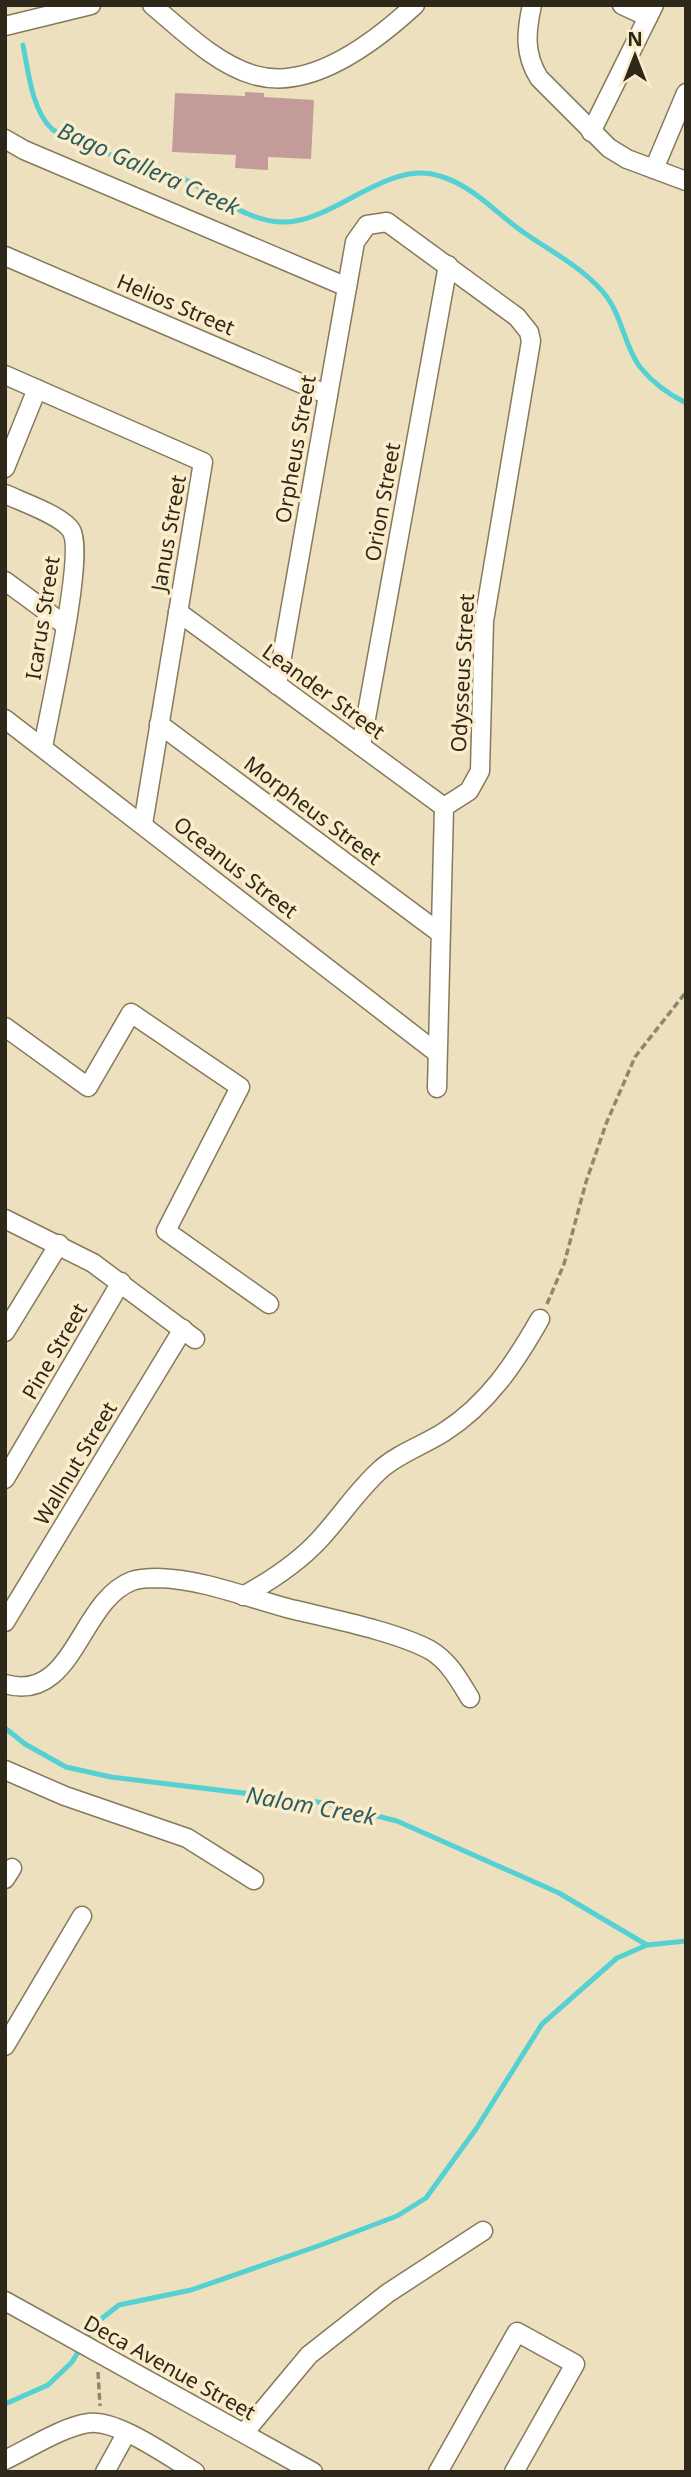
<svg xmlns="http://www.w3.org/2000/svg" width="691" height="2477" font-family="'Noto Sans',sans-serif">
<style>
.lines{fill:none;stroke-linecap:round;stroke-linejoin:round}
.stream{stroke:#55d0d3;stroke-width:5}
.building{fill:#c39c99}
.minor-casing{stroke:#877a5b;stroke-width:21}
.path{stroke:#91876f;stroke-width:3.5;stroke-dasharray:7 3.5;stroke-linecap:butt}
.minor{stroke:#fff;stroke-width:18}
.labels{text-anchor:middle;dominant-baseline:central;stroke-width:7;stroke-linejoin:round;paint-order:stroke}
.street-label{font-size:21px;fill:#2e281b;stroke:#fbedcb}
.water-label{font-size:23px;font-style:italic;fill:#2b5e60;stroke:#fbedcb}
</style>
<rect width="100%" height="100%" fill="#ede0be"/>
<g class="lines">
<g class="stream">
<path d="M23,45C28,70 32,111 52,129C77,149 139,161 171,173C208,187 245,224 287,222C336,220 389,159 440,176C473,186 496,213 523,232C550,251 582,267 603,292C622,314 624,346 640,367C652,382 670,395 686,403"/>
<path d="M5,1728L25,1744L66,1767L111,1777L325,1803L397,1821L559,1893L647,1945L686,1941"/>
<path d="M5,2404L48,2385L72,2362L96,2323L119,2305L191,2290L318,2246L397,2216L426,2198L476,2129L542,2024L617,1958L647,1945"/>
</g>
</g>
<path class="building" d="M245,92L264,93V97L314,100L311,159L268,157V170L235,168L236,155L172,152L175,93L245,96Z"/>
<g class="lines">
<g class="minor-casing">
<g id="minor">
<path d="M152,5C182,30 216,64 254,75C311,92 376,41 415,5"/>
<path d="M532,5C526,32 524,54 539,78L609,148L627,159L686,181"/>
<path d="M622,5L648,17"/>
<path d="M5,26L91,5"/>
<path d="M591,132L654,5"/>
<path d="M5,139L24,150L347,287"/>
<path d="M654,169L686,93"/>
<path d="M5,256L328,395"/>
<path d="M5,375L203,462L143,824"/>
<path d="M5,468L37,389"/>
<path d="M5,494C22,502 61,515 71,530C86,552 49,713 43,747"/>
<path d="M5,581L65,625"/>
<path d="M178,612L444,807"/>
<path d="M277,685L355,242L367,225L387,222L517,317L529,332L531,341L484,621L480,771L469,791L444,807"/>
<path d="M5,719L437,1053"/>
<path d="M159,724L440,933"/>
<path d="M361,746L448,265"/>
<path d="M5,1027L88,1087L131,1013L240,1087L166,1231L269,1304"/>
<path d="M437,1088L444,807"/>
<path d="M5,1219L93,1263L195,1339"/>
<path d="M5,1332L59,1244"/>
<path d="M5,1479L121,1282"/>
<path d="M243,1596C272,1580 298,1563 320,1539C341,1516 357,1491 380,1470C397,1454 424,1445 444,1432C488,1404 515,1363 540,1319"/>
<path d="M5,1622L183,1329"/>
<path d="M5,1684C74,1704 79,1601 132,1581C140,1578 149,1578 158,1578C201,1579 246,1597 287,1608C327,1618 395,1631 430,1650C449,1661 459,1680 470,1698"/>
<path d="M5,1770L65,1796L187,1838L254,1880"/>
<path d="M5,1879L12,1868"/>
<path d="M5,2046L82,1916"/>
<path d="M5,2301L313,2472"/>
<path d="M244,2433L309,2355L388,2293L483,2231"/>
<path d="M5,2460C28,2449 64,2426 89,2423C117,2419 169,2457 195,2472"/>
<path d="M105,2472L126,2434"/>
<path d="M438,2472L517,2332L575,2364L514,2472"/>
</g>
</g>
<g class="path">
<path d="M547,1304L564,1264L586,1182L606,1124L635,1057L686,992"/>
<path d="M98,2372L100,2406"/>
</g>
<use href="#minor" class="minor"/>
</g>
<g class="labels">
<g class="street-label">
<text transform="translate(176 304) rotate(23)">Helios Street</text>
<text transform="translate(295 449) rotate(-80)">Orpheus Street</text>
<text transform="translate(382 502) rotate(-80)">Orion Street</text>
<text transform="translate(168 533) rotate(-80)">Janus Street</text>
<text transform="translate(42 618) rotate(-81)">Icarus Street</text>
<text transform="translate(462 673) rotate(-87)">Odysseus Street</text>
<text transform="translate(324 691) rotate(36)">Leander Street</text>
<text transform="translate(313 810) rotate(37)">Morpheus Street</text>
<text transform="translate(236 867) rotate(38)">Oceanus Street</text>
<text transform="translate(54 1351) rotate(-60)">Pine Street</text>
<text transform="translate(75 1463) rotate(-59)">Wallnut Street</text>
<text transform="translate(170 2367) rotate(29)">Deca Avenue Street</text>
</g>
<g class="water-label">
<text transform="translate(149 168) rotate(24)">Bago Gallera Creek</text>
<text transform="translate(311 1805) rotate(10)">Nalom Creek</text>
</g>
</g>
<rect width="691" height="2477" fill="none" stroke="#2e281b" stroke-width="14"/>
<g transform="translate(635 56)" stroke="#fbedcb" stroke-width="5" paint-order="stroke">
<path d="M0-5L12 26L0 18L-12 26Z" fill="#2e281b"/>
<text y="-10" font-size="19" font-weight="bold" text-anchor="middle" fill="#2e281b">N</text>
</g>
</svg>
